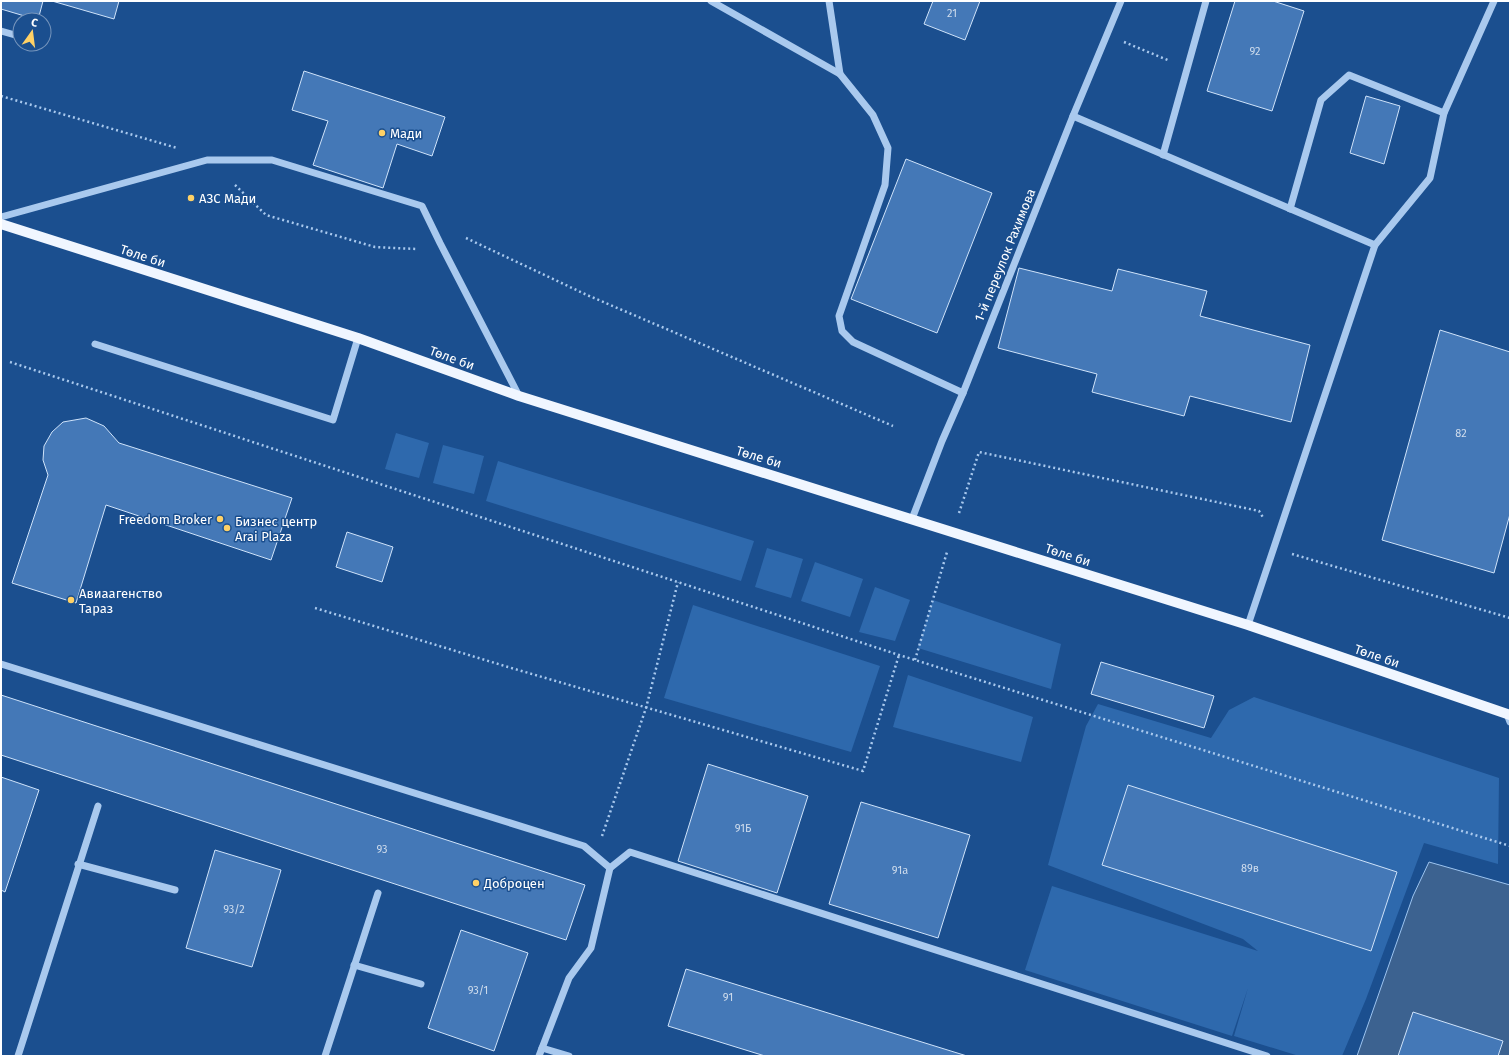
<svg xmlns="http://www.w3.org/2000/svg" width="1511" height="1057" font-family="'Fira Sans',sans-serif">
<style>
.green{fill:#2e69ad}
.water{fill:#3c6290;stroke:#9cc4f0}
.building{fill:#4478b7;stroke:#cfe3fa}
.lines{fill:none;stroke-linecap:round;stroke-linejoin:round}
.path{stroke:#a9c9ee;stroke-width:2.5;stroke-dasharray:2 3;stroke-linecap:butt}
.minor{stroke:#a9c9ee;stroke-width:7}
.major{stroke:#f0f6ff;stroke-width:10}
.poi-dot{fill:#ffd166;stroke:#1b4f8f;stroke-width:1.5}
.labels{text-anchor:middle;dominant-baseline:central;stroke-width:3;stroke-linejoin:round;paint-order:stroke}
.number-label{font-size:11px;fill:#d0dded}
.poi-label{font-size:13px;fill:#fff;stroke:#1b4f8f;text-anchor:start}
.street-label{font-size:13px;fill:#fff;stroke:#1b4f8f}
</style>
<rect width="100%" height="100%" fill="#1b4f8f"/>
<g class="green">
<path d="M396,433L429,443L419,478L385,469Z"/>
<path d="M443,445L484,456L474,494L433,483Z"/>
<path d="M498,461L754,541L741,581L486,501Z"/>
<path d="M767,548L803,559L791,598L755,587Z"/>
<path d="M815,562L863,579L850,617L801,601Z"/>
<path d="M875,587L910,600L895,641L859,632Z"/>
<path d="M933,600L1061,644L1051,689L918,648Z"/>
<path d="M693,605L880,666L851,752L664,698Z"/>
<path d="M908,675L1033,717L1021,762L893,727Z"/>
<path d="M1254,697L1499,778L1498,864L1424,843L1366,999L1342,1056H1299L1234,1036L1248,988L1232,1036L1025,970L1052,886L1258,951L1243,939L1048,865L1086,726L1098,704L1211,738L1229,710Z"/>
</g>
<path class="water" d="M1429,862L1510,885V1056H1357L1413,896Z"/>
<g class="building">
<path d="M1,1H43L38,20L1,9Z"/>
<path d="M52,1H119L114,19Z"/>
<path d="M933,1H980L965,40L924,24Z"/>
<path d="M1235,1H1273L1304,11L1272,111L1207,91Z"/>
<path d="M304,71L445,117L432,156L397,144L383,188L313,165L328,121L292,110Z"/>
<path d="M1366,96L1400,106L1384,164L1350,153Z"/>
<path d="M906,159L992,193L937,333L851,299Z"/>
<path d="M1019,268L1112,291L1118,269L1207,291L1200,316L1310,345L1291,422L1190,396L1184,416L1092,392L1097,374L998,348Z"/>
<path d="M1440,330L1510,352V514L1494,573L1382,540Z"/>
<path d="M86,418L104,426L119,443L292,498L271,560L106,505L76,603L12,583L48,475L43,460L44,446L52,432L63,422Z"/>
<path d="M347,532L393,547L382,582L336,567Z"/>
<path d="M1101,662L1214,696L1204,728L1091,694Z"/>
<path d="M1,695L585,885L566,940L1,755Z"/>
<path d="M708,764L808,796L777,893L678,861Z"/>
<path d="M1,777L39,790L5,892L1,890Z"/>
<path d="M1128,785L1397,872L1371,951L1102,865Z"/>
<path d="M861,802L970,835L938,938L829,904Z"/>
<path d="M215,850L281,870L252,967L186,948Z"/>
<path d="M461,930L528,953L494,1051L428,1028Z"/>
<path d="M686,969L967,1056H765L668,1026Z"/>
<path d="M1413,1012L1503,1041L1498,1056H1398Z"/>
</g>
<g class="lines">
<g class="path">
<path d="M1124,42L1170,61"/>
<path d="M1,96L177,148"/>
<path d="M235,185L266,215L375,247L416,249"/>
<path d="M466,238L587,295L893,426"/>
<path d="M10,362L899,655L1510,846"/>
<path d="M959,513L979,452L1259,511L1264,519"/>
<path d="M1292,554L1510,618"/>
<path d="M315,608L508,667L863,771L899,655"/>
<path d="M915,660L947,552"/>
<path d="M602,836L646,708L678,582"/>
</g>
<g class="minor">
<path d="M711,1L840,74"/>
<path d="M829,1L840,74L873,115L888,148L885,185L839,316L842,331L853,342L963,393"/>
<path d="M1,31L15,35"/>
<path d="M1073,116L1375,245"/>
<path d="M1163,155L1206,1"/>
<path d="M1290,209L1321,100L1349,75L1444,113"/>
<path d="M1,217L207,160H272L422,206L440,243L519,396"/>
<path d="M95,344L333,420L358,338"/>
<path d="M912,519L942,441L963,393L1073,116L1121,1"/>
<path d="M1248,625L1375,245L1430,178L1444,113L1494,1"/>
<path d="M1,664L584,846L610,868L591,948L569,978L539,1056"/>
<path d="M1507,714L1510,722"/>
<path d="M78,864L175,890"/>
<path d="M610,868L630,852L1267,1056"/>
<path d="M354,965L421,984"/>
<path d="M542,1048L569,1056"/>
<path d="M18,1056L98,806"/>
<path d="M325,1056L378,893"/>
</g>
<path class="major" d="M1,224L358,338L519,396L1248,625L1510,715"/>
</g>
<g class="poi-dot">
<circle cx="382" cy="133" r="4"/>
<circle cx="191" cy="198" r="4"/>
<circle cx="220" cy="519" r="4"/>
<circle cx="227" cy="528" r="4"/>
<circle cx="71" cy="600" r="4"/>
<circle cx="476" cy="883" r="4"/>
</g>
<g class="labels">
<g class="number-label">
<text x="952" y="13">21</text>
<text x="1255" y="51">92</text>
<text x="1461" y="433">82</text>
<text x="743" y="828">91Б</text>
<text x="382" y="849">93</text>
<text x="1250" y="868">89в</text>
<text x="900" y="870">91а</text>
<text x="234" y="909">93/2</text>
<text x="478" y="990">93/1</text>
<text x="728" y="997">91</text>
</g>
<g class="poi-label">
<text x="390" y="133">Мади</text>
<text x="199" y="198">АЗС Мади</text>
<text x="212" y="519" text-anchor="end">Freedom Broker</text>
<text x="235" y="521">Бизнес центр<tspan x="235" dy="15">Arai Plaza</tspan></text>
<text x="79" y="593">Авиаагенство<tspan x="79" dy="15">Тараз</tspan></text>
<text x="484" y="883">Доброцен</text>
</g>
<g class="street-label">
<text transform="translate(1005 255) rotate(-68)">1-й переулок Рахимова</text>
<text transform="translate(143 256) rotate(18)">Төле би</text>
<text transform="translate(452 358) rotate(20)">Төле би</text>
<text transform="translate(759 457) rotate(17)">Төле би</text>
<text transform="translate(1068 555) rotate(18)">Төле би</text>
<text transform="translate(1377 656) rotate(19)">Төле би</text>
</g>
</g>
<rect width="1511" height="1057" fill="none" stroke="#ffffff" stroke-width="4"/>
<g transform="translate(32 32) rotate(14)"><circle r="19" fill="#1b4f8f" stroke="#7695bc"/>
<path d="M0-3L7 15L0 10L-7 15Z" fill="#ffd166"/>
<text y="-6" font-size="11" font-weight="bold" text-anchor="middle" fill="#ffffff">С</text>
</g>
</svg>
